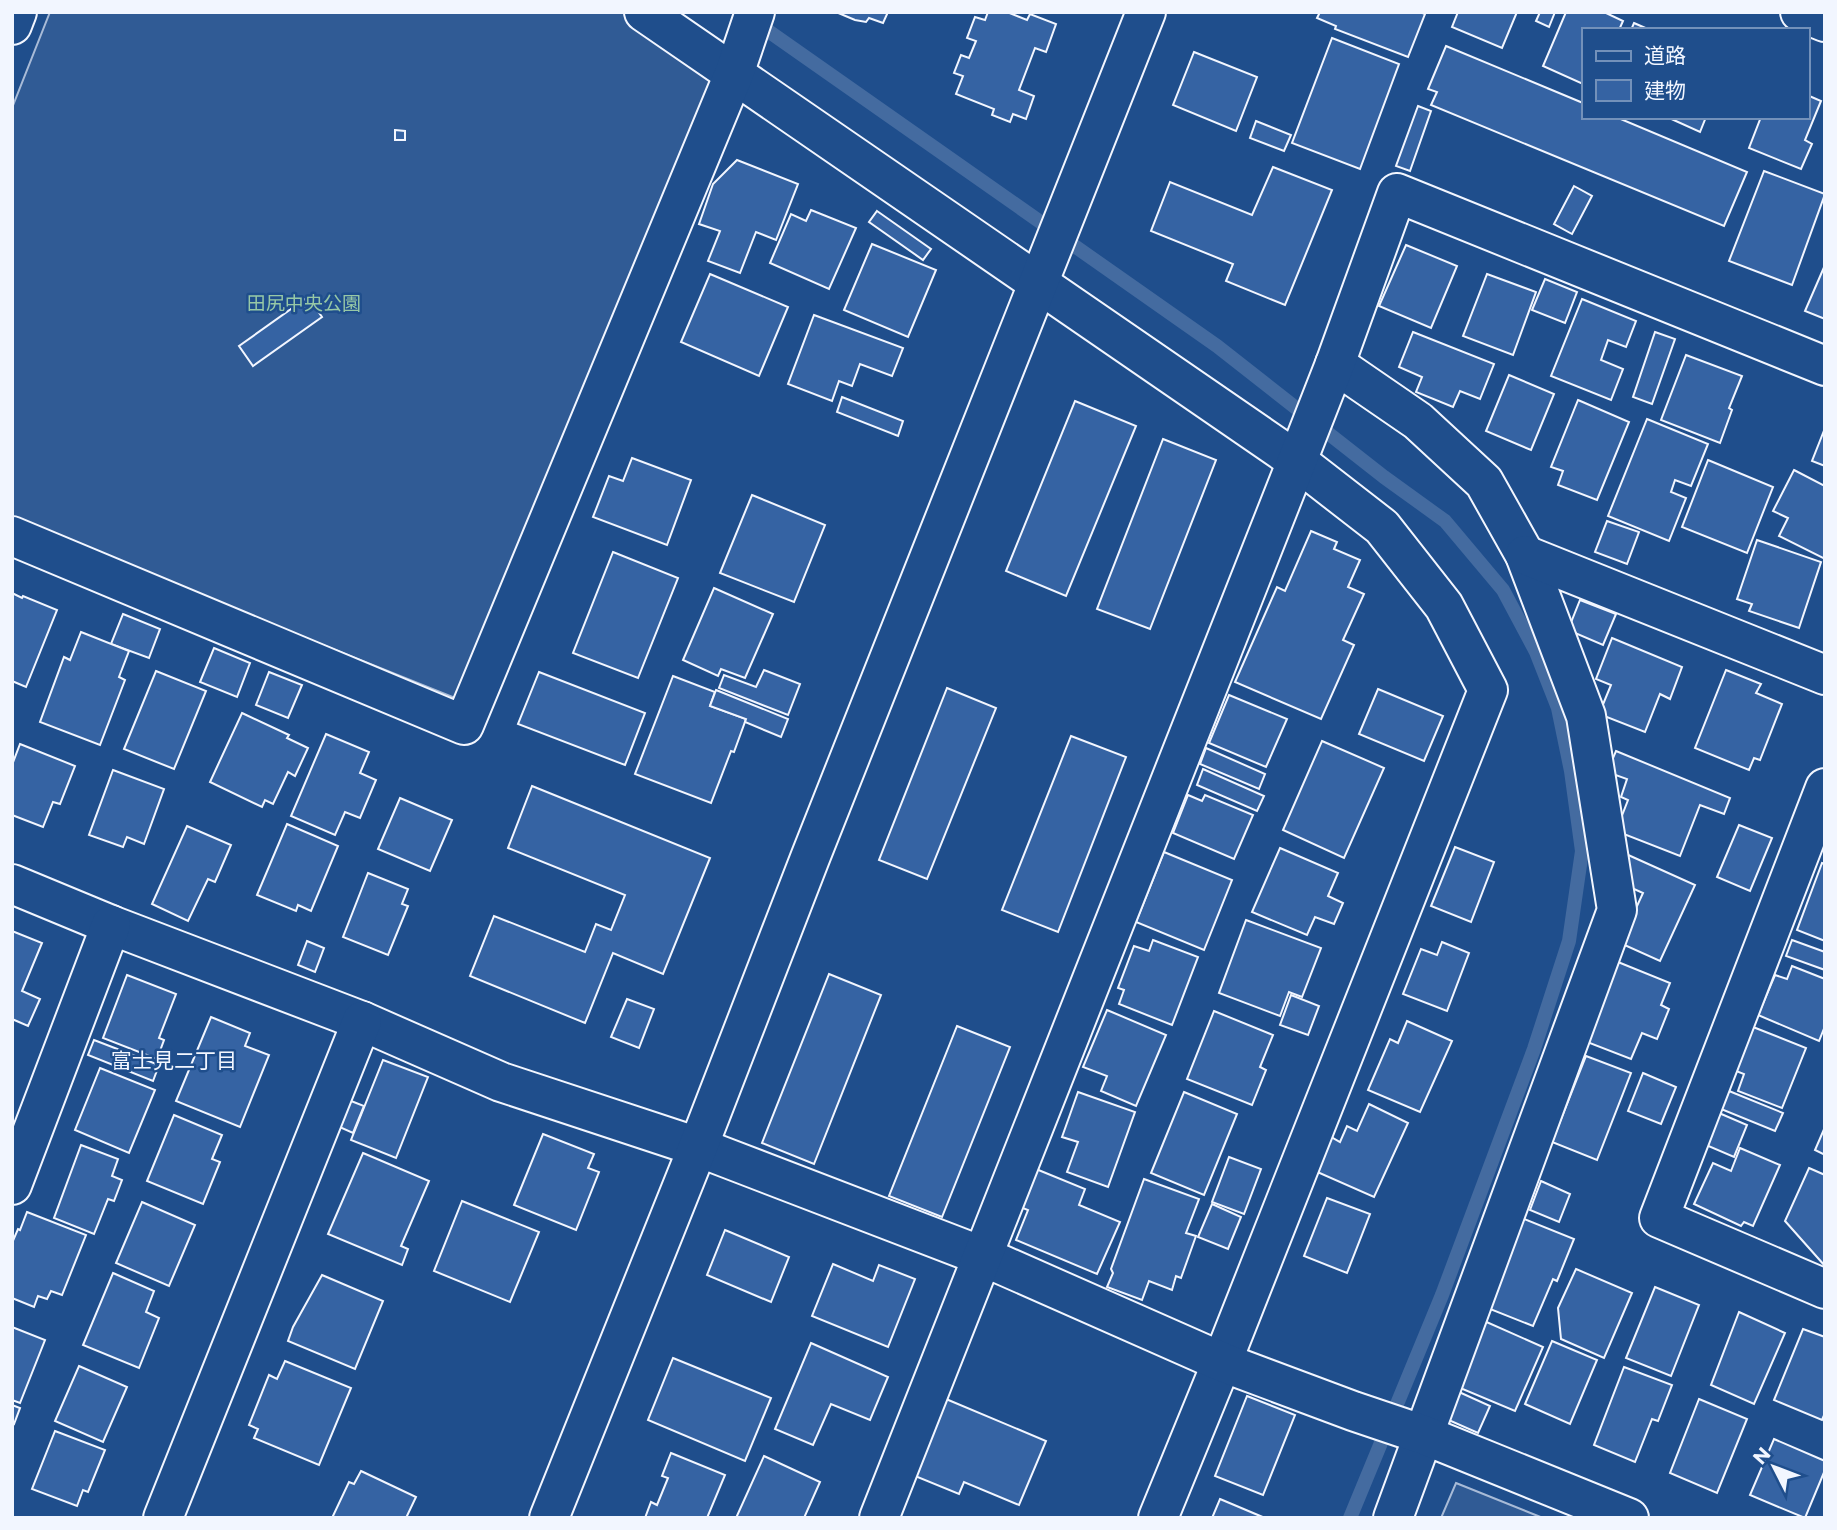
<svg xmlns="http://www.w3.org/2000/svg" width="1837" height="1530" font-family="Montserrat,'Noto Sans JP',sans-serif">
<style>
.built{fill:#305b95;stroke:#a8bbd7;stroke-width:2}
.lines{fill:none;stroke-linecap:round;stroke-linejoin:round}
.stream{stroke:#446ba0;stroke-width:14}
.building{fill:#3563a3;stroke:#f2f6ff;stroke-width:2}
.minor-casing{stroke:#f2f6ff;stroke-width:42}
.tertiary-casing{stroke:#f2f6ff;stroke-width:42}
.minor{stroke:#1f4e8c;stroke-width:38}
.tertiary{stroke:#1f4e8c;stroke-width:38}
.labels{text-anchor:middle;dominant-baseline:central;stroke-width:5;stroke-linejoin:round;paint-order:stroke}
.park-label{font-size:19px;fill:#97c8a6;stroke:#1f4e8c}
.neighbourhood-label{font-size:21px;fill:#f2f6ff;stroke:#1f4e8c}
</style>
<rect width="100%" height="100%" fill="#1f4e8c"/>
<g class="built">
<path d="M50,12H641L718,66L455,698L12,520V108Z"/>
<path d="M1456,1483L1543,1518H1441Z"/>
</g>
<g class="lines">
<path class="stream" d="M754,21L1217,346L1384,477L1445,521L1503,590L1536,652L1558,708L1571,771L1582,851L1569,941L1534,1049L1442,1295L1350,1518"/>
</g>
<g class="building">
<path d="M836,12H888L883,23L869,18L866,22L855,20Z"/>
<path d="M988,12H1007L1027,20L1030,14L1056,24L1046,52L1035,48L1019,90L1034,96L1026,119L1013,114L1010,122L992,115L994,109L956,94L963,76L954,73L961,55L969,58L976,41L967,38L975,17L985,20Z"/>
<path d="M1320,12H1420L1425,14L1408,57L1335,29L1336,26L1317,18Z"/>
<path d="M1458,12H1517L1502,48L1452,27Z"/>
<path d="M1540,12H1555L1549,27L1536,21Z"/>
<path d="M1566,12H1604L1623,21L1619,30H1583V84L1543,66Z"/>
<path d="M1634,23L1650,30H1631Z"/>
<path d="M1332,38L1399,64L1360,169L1292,143Z"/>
<path d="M1446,46L1583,103V117H1616L1747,172L1724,226L1431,105L1437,92L1428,89Z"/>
<path d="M1194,52L1257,77L1236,131L1173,105Z"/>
<path d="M1807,95L1821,101L1805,140L1812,144L1801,169L1749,148L1761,117H1807Z"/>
<path d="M1418,106L1431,111L1410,171L1396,166Z"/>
<path d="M1667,117H1706L1700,132Z"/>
<path d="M1256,121L1291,135L1284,151L1250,138Z"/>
<path d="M395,130L405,131V140H395Z"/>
<path d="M737,160L798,184L776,240L756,232L740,273L708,261L720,231L699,224L713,184Z"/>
<path d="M1273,167L1332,190L1285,305L1226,281L1233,264L1151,231L1170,182L1252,215Z"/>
<path d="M1764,171L1825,194L1792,285L1729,261Z"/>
<path d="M1574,186L1592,196L1572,234L1554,224Z"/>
<path d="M811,210L856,228L829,289L770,263L791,214L806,221Z"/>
<path d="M877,211L931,249L923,260L869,222Z"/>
<path d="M872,244L936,270L908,337L844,310Z"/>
<path d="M1406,245L1457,266L1431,328L1379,306Z"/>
<path d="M1825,265V319L1805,311Z"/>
<path d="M710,274L788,307L759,376L681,342Z"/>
<path d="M1487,274L1536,292L1513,355L1463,336Z"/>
<path d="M1545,279L1577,292L1565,323L1532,310Z"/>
<path d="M308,297L322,317L253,366L239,346Z"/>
<path d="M1582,299L1636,321L1626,347L1608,340L1601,360L1623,369L1611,400L1551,376Z"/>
<path d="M814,315L903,348L892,376L860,364L852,386L839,381L832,401L788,384Z"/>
<path d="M1413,332L1494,364L1480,399L1460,391L1453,407L1416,392L1422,377L1399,367Z"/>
<path d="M1655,332L1675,339L1652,404L1633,397Z"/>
<path d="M1686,355L1742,376L1729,408L1732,410L1720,443L1661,420Z"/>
<path d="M1509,375L1554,394L1531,450L1486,431Z"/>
<path d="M842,397L903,421L898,436L837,412Z"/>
<path d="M1578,400L1629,422L1597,500L1558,485L1563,471L1551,467Z"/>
<path d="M1075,401L1136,426L1066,596L1006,571Z"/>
<path d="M1647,419L1708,444L1691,486L1675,480L1671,492L1686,498L1669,541L1608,516Z"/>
<path d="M1825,428V466L1812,461Z"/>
<path d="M1163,439L1216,460L1150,629L1097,609Z"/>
<path d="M632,458L691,480L667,545L593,517L609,476L623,481Z"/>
<path d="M1708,460L1773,487L1747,553L1682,527Z"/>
<path d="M1794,470L1825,486V559L1779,536L1788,518L1773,511Z"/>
<path d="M752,495L825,525L794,602L720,573Z"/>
<path d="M1607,521L1639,532L1627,564L1595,552Z"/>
<path d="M1311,531L1337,542L1334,549L1360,560L1348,587L1364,594L1343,640L1354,645L1321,719L1235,682L1277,587L1285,591Z"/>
<path d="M1757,540L1821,562L1799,628L1749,611L1752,604L1737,599Z"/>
<path d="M613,552L678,578L638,678L573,653Z"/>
<path d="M714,588L773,614L745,678L721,669L718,676L683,660Z"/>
<path d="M12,593L22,598L23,596L57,610L26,687L12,681Z"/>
<path d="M1580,600L1616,614L1603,645L1568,630Z"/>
<path d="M123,614L160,629L149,658L111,644Z"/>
<path d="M81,632L129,651L119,677L125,680L100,745L40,722L64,657L70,660Z"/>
<path d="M1612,638L1682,667L1670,699L1660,694L1645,732L1599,714L1611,685L1596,679Z"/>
<path d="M214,648L250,663L237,697L200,682Z"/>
<path d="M764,670L800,684L788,715L719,688L724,675L756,687Z"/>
<path d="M1726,670L1761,684L1756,693L1782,704L1760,760L1754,758L1749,770L1695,748Z"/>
<path d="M156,671L206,691L174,769L124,749Z"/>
<path d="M269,672L302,685L288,718L256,705Z"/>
<path d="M539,672L645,713L625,765L518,724Z"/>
<path d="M673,676L715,692L710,706L746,719L734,752L731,751L711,803L635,774Z"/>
<path d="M947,688L996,708L927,879L879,860Z"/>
<path d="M1378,689L1443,716L1424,761L1359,734Z"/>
<path d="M716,690L788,719L781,737L745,722L746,719L710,706Z"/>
<path d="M1229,695L1287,719L1266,767L1209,743Z"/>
<path d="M242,713L289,735L287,738L308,748L295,776L288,772L273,804L265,800L262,807L210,782Z"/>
<path d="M326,734L369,752L360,773L376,780L360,818L345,812L335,835L291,816Z"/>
<path d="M1071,736L1126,757L1058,932L1002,910Z"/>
<path d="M1322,741L1384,768L1344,858L1283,830Z"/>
<path d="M20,744L75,766L60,804L53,802L43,827L12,815V765Z"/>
<path d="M1206,748L1265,774L1259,789L1200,764Z"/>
<path d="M1616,751L1730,798L1724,814L1700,805L1680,856L1616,831L1628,800L1621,797L1627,779L1607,772Z"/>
<path d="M1203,769L1264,796L1257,811L1197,785Z"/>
<path d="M113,770L164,789L144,844L127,837L123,847L89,835Z"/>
<path d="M532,786L710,858L663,974L613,953L585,1023L470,976L494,916L585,952L596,924L611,930L625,895L508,848Z"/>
<path d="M1188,795L1202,801L1205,795L1253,815L1234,859L1173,833Z"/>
<path d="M400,798L452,820L430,871L378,849Z"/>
<path d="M287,824L338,846L311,911L298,905L296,911L257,895Z"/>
<path d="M1739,825L1772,838L1750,891L1717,877Z"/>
<path d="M187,826L231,845L215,882L208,879L188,921L152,904Z"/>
<path d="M1455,847L1494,862L1471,922L1431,906Z"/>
<path d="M1280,848L1338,873L1328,896L1343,903L1334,924L1315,917L1307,935L1252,912Z"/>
<path d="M1164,852L1232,880L1204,950L1136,922Z"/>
<path d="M1626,854L1695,885L1660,961L1620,943L1643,893L1614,880Z"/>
<path d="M1822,863L1825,864V941L1797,930Z"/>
<path d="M368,873L408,889L402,904L408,906L388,955L343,937Z"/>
<path d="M1246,920L1321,948L1302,997L1289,992L1280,1016L1219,993Z"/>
<path d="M12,931L42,943L22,991L40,999L28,1026L12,1019Z"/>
<path d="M1153,940L1198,957L1172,1025L1119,1004L1124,990L1118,988L1134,946L1149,951Z"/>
<path d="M1792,940L1825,952V970L1786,956Z"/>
<path d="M307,941L324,948L315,972L298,965Z"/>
<path d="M1442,942L1469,953L1447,1011L1403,994L1421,949L1437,955Z"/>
<path d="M1613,960L1670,983L1661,1005L1669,1009L1657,1039L1642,1033L1631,1059L1587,1042Z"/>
<path d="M1792,966L1825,979V1026L1819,1041L1758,1015L1775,975L1787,979Z"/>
<path d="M829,974L881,995L814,1164L762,1143Z"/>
<path d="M127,975L176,994L159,1038L164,1040L157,1059L103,1038Z"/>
<path d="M1291,995L1319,1006L1308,1035L1280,1025Z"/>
<path d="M627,999L654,1009L639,1048L611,1037Z"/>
<path d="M1107,1010L1166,1035L1136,1106L1101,1091L1107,1076L1083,1067Z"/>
<path d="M1214,1011L1273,1035L1260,1067L1266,1070L1252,1105L1187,1079Z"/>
<path d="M211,1017L250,1033L245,1046L269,1055L240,1127L176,1101Z"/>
<path d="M1407,1021L1452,1041L1420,1112L1368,1090L1390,1039L1398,1043Z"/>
<path d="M957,1026L1010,1047L942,1217L889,1196Z"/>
<path d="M1753,1027L1806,1048L1782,1108L1738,1091L1744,1074L1736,1071Z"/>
<path d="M94,1040L159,1065L153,1081L88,1055Z"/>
<path d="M1586,1056L1631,1073L1597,1160L1552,1142Z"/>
<path d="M383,1060L428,1077L396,1158L351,1140Z"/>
<path d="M100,1068L155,1090L129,1153L75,1130Z"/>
<path d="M1643,1073L1676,1087L1661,1124L1628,1111Z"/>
<path d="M1729,1091L1783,1113L1775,1131L1721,1109Z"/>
<path d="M1078,1092L1135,1112L1108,1187L1067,1172L1078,1142L1062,1137Z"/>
<path d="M1184,1092L1237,1114L1204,1195L1151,1173Z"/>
<path d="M346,1099L364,1106L353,1133L335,1125Z"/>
<path d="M1369,1104L1408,1123L1374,1197L1315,1171L1331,1137L1340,1142L1347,1126L1357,1131Z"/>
<path d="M1719,1113L1747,1125L1734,1157L1706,1145Z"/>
<path d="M174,1115L222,1135L212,1159L220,1162L203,1204L147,1181Z"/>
<path d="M1825,1127V1155L1815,1150Z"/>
<path d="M543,1134L594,1154L588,1168L599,1172L576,1230L514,1205Z"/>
<path d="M81,1145L118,1159L112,1176L122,1180L114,1201L108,1199L94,1234L54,1218Z"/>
<path d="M1740,1148L1780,1165L1753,1226L1744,1222L1741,1226L1694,1204L1713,1163L1731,1171Z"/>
<path d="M363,1153L429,1181L401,1246L408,1249L402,1265L328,1234Z"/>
<path d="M1229,1157L1261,1169L1244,1214L1212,1202Z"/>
<path d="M1809,1168L1825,1175V1266L1785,1221Z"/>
<path d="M1036,1169L1085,1189L1079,1205L1120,1222L1097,1274L1016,1240L1028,1210L1020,1207Z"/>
<path d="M1144,1179L1199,1199L1186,1233L1196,1236L1181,1278L1176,1276L1172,1290L1149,1281L1142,1300L1107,1287L1113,1273L1111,1269Z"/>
<path d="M1541,1181L1570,1194L1559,1222L1530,1210Z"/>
<path d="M1327,1198L1370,1214L1347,1273L1304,1256Z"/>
<path d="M462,1201L539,1232L510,1302L434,1271Z"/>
<path d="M142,1202L195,1225L169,1286L116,1263Z"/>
<path d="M1212,1204L1241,1217L1228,1249L1198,1237Z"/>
<path d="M27,1212L86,1235L62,1295L51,1291L47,1299L38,1296L34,1307L12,1298V1243L18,1229L20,1230Z"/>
<path d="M1524,1219L1574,1239L1557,1281L1553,1279L1533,1326L1480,1305Z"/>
<path d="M725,1230L789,1257L771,1302L707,1275Z"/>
<path d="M833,1264L873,1281L879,1265L915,1279L888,1347L812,1316Z"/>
<path d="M1576,1269L1632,1293L1604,1358L1561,1339L1558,1308Z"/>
<path d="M113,1273L154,1291L146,1312L159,1318L139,1368L83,1345Z"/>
<path d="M322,1275L383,1301L355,1369L288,1341L293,1327Z"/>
<path d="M1655,1287L1699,1305L1671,1376L1626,1358Z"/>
<path d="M1739,1312L1785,1333L1754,1404L1711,1385Z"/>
<path d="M1482,1320L1543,1347L1515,1411L1453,1385Z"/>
<path d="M12,1327L45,1340L20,1403L12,1400Z"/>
<path d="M1803,1329L1825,1337V1413L1822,1420L1774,1400Z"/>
<path d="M1552,1341L1597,1360L1570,1424L1525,1404Z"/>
<path d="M811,1343L888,1377L870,1420L831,1404L813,1445L775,1429Z"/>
<path d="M673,1358L771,1398L745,1461L648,1420Z"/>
<path d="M285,1361L351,1388L319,1465L254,1438L258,1429L249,1425L269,1375L277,1379Z"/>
<path d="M79,1366L127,1387L103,1442L55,1421Z"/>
<path d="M1624,1367L1672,1385L1658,1421L1652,1419L1635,1462L1594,1445Z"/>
<path d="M1448,1387L1490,1406L1478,1433L1435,1414Z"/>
<path d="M1247,1396L1295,1415L1263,1495L1215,1476Z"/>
<path d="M946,1399L1046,1441L1019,1505L964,1482L959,1494L915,1476Z"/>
<path d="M1699,1399L1747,1419L1717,1493L1670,1473Z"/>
<path d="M12,1405L20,1408L14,1424L12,1423Z"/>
<path d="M55,1431L105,1450L88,1492L83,1490L77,1506L32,1489Z"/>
<path d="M1774,1439L1825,1461V1470L1805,1518L1750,1495Z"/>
<path d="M671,1453L725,1475L707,1518H645L651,1502L657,1505L668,1478L662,1476Z"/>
<path d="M764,1456L820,1482L804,1518H736Z"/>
<path d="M361,1471L416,1497L406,1518H332L349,1482L354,1484Z"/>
<path d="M1220,1499L1265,1518H1212Z"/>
</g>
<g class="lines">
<g class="minor-casing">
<g id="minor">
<path d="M644,12L1297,461L1382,527L1444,606L1488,690L1222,1362L1158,1518"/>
<path d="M12,25L17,12"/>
<path d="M1335,364L1418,421L1484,482L1525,555L1586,716L1617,910L1393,1518"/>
<path d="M12,536L464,725L734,74L755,12"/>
<path d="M1525,555L1825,675"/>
<path d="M1825,788L1659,1218L1825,1289"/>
<path d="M12,884L111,925L362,1021L501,1082L698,1147L982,1256L1222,1362L1353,1411L1424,1435L1629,1518"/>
<path d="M12,1185L111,925"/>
<path d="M163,1518L362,1021"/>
<path d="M879,1518L1297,461L1335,364L1397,193L1825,366"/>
</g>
</g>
<g class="tertiary-casing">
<g id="tertiary">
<path d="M1800,12L1825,22"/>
<path d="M549,1518L698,1147L810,858L1146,12"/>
</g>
</g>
<use href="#minor" class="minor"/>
<use href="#tertiary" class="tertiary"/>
</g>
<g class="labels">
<g class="park-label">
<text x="304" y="303">田尻中央公園</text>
</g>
<g class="neighbourhood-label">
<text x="174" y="1060">富士見二丁目</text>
</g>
</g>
<rect width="1837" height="1530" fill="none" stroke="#f2f6ff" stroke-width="28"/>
<rect x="1582" y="28" width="228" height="91" fill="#1f4e8c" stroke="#7391ba" stroke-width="2"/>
<rect x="1596" y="51" width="35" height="10" fill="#1f4e8c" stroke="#7391ba" stroke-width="2"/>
<text x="1644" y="63" font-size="21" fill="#f2f6ff">道路</text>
<rect x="1596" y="80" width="35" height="21" fill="#3563a3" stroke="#7391ba" stroke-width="2"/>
<text x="1644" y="98" font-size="21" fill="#f2f6ff">建物</text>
<g transform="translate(1774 1467) rotate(312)" stroke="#1f4e8c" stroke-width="5" paint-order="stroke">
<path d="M0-5L12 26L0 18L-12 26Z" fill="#f2f6ff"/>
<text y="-10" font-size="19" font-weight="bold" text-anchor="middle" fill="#f2f6ff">N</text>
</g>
</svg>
